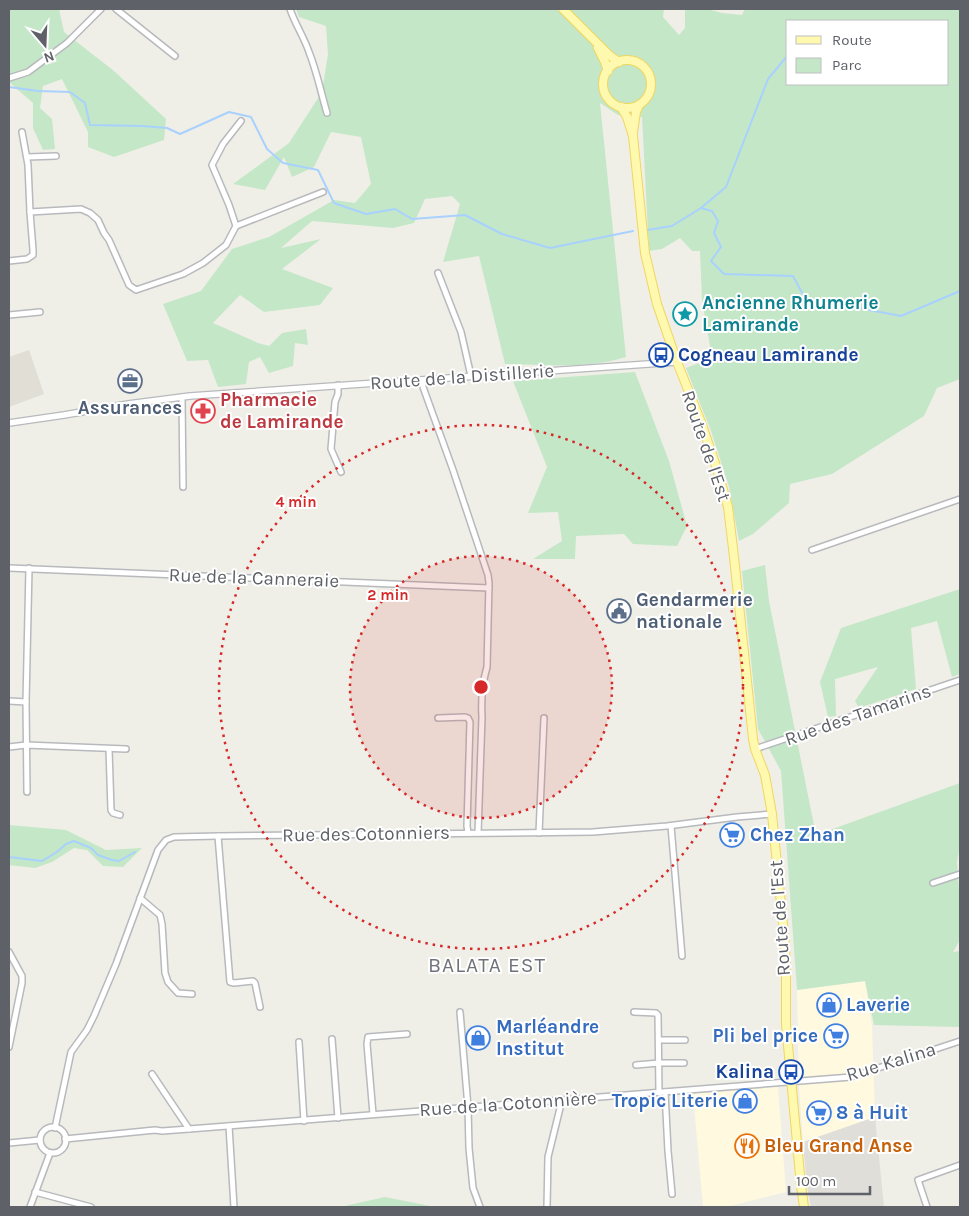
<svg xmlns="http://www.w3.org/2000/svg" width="969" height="1216" font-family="Karla,sans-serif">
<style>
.commercial{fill:#fef9df}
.industrial{fill:#dfded9}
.education{fill:#e0ded5}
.green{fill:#c4e7c8;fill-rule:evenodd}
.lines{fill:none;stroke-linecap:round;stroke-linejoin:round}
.stream{stroke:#a9d1fe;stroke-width:2}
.minor-casing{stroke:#b7b9bd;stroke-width:8}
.tertiary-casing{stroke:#b7b9bd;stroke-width:8}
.primary-casing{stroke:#f0d660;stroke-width:10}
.minor{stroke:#fff;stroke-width:5}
.tertiary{stroke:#fff;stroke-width:5.5}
.primary{stroke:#fef9ae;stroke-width:8}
.ring{fill:none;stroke:#d62828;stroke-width:2.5;stroke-dasharray:2.5 5}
.labels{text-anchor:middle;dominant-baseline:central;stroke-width:4;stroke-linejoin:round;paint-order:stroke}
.culture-label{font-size:19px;font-weight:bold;fill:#0d838f;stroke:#fff;text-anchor:start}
.transit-label{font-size:19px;font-weight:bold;fill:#164399;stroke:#fff;text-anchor:start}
.street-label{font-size:19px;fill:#5e6167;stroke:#fff}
.health-label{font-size:19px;font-weight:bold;fill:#be3a42;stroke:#fff;text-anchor:start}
.service-label{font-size:19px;font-weight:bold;fill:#4e5e75;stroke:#fff}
.shop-label{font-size:19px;font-weight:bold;fill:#366cbe;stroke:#fff;text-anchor:start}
.food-label{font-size:19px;font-weight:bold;fill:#c56008;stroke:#fff;text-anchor:start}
.quarter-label{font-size:21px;letter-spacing:1px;fill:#6f7379;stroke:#fff}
.centre{fill:#d62828;stroke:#fff;stroke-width:2.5}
.ring-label{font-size:15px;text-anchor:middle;font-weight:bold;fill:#d62828;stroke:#fff;stroke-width:4;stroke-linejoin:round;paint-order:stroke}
</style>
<rect width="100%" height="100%" fill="#f0efe7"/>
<g class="commercial">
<path d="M865,981L872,1025L875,1117L803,1142L799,1087L797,990Z"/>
<path d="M778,1087L786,1192L726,1207H703L693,1094Z"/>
</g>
<path class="industrial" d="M875,1117L884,1207H811L807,1187L803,1142Z"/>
<path class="education" d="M29,350L44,394L9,407V357Z"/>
<g class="green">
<path d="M9,9H59L64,32L114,71L166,119L164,140L114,157L88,147V132L62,79L43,86L40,108L52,119L55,149L43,150L33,128V103L9,82Z"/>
<path d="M296,9H664L663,17L679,35L685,28V9H708L722,13L742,15L745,9H960V379L937,388L924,416L832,474L790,484L789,503L753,534L739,541L729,487L711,431L686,368L712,358L702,300L700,251H692L680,238L662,249L649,251L642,117L618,115L600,103L626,357C588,369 545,365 505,364L479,256L443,262L460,204L452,196L425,199L414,223L393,228L312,221L281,248L321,239L282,269L333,288L320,305L264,312L240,295L213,323L258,343L269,346L282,333L306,329L308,345L295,343L293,366L269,373L260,357L249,362L246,384L218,387L208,360L187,361L163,304L201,291L232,249L269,237L334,200L355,203L371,184L361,137L331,132L314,167L292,177L284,157L265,190L233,184L289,143L322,92L328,54L326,26L299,17ZM788,21H948V84H788Z"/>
<path d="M635,372L669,461L687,526L677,546L633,544L624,534L576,536L575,559H533L562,541L558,512L528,513L547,467L513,381Z"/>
<path d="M765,565L769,601L816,835L960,783V846L957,862L960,903V940L953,952L960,951V1027L874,1025L865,981L797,990L781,771L758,729L742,571Z"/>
<path d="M960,589V674L952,677L937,621L911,628L916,689L859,708L855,701L878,667L835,679L836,716L828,717L820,682L841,628Z"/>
<path d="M9,825L66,830L106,850L142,848L123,867L103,866L87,850L74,848L52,862L35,868L9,865Z"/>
<path d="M385,1197L435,1207H340Z"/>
</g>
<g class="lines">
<g class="stream">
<path d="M9,87L38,91L70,92L85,103L90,125L142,126L167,128L180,134L229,112L251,117L267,149L283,163L318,170L334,203L366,214L395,209L412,219L465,215L502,234L550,248L633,231"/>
<path d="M701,208L726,187L768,79L788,55"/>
<path d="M647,230L672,226L701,208L712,211L718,221L714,233L721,247L711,261L724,274L793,276L807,302L843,305L901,316L960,291"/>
<path d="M9,857L42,861L57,852L66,844L74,841L91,848L98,855L112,860L119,861L135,852"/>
</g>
<g class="minor-casing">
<g id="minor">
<path d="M116,9L175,56"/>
<path d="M290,9C295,24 304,37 309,52C317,72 321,93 327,113"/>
<path d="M9,78L28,72L67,43L101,9"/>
<path d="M27,157L56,156"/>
<path d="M30,212L81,209L90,213L98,220L104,233L109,240L129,285L136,290L183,274L203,263L226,245L236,226L229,205L212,165L223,144L241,121"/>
<path d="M236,226L323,192"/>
<path d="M9,261L27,259L33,255V250L30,212L28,165L22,132"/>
<path d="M438,273L461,332L471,376"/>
<path d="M9,315L40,312"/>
<path d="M422,380L423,387L453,470L488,575L489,583L487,667C482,684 481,700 482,717L478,833"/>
<path d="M338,385V394L335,402L331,449L341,472"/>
<path d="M182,397L183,487"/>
<path d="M812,550L960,499"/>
<path d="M9,568L489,588"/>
<path d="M9,701L26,702"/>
<path d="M438,718L465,717L468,718L470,722L467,826L468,833"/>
<path d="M9,747L26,745L126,749"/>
<path d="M109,749L111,810L113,813L120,815"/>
<path d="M755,749L960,680"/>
<path d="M27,792L26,702L29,568"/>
<path d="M671,826L682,956"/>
<path d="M539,833L544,718"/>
<path d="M218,836L230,982L234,983L253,981L255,983L260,1007"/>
<path d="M933,883L960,874"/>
<path d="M140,898L160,915L162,924L165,973L168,982L178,993L192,994"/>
<path d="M9,952L22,976V983L9,1047"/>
<path d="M460,1012L468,1107L469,1148L473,1188L480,1207"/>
<path d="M634,1012L656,1013L658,1015L659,1093"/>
<path d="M332,1039L338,1118"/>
<path d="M659,1040H685"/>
<path d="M299,1042L304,1121"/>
<path d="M636,1065L659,1063H684"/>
<path d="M152,1074L189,1129L562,1100L851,1077L960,1041"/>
<path d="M665,1092L668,1151L672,1194"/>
<path d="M373,1114L367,1044L368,1037L407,1034"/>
<path d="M229,1126L234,1207"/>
<circle cx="53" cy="1140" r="13"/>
<path d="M55,1128L71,1052L87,1030L94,1016L116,964L158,850L166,840L174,837L218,836L593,832L667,826L737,817L772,814"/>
<path d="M65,1139L155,1130L162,1131L189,1129"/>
<path d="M9,1143L40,1140"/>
<path d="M35,1192L91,1207"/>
<path d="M30,1207L50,1153"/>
<path d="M547,1207L548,1157L562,1100"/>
<path d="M927,1207L918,1180L960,1165"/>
</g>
</g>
<g class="tertiary-casing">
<path id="tertiary" d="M9,423L64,415L128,404L190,396L677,362"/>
</g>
<g class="primary-casing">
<g id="primary">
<path d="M563,9L609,55L619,62"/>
<path d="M598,48L605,62L608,71"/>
<circle cx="627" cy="84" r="24"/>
<path d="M621,107L627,117L633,136L645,253L657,304L677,362L701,422L717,469L728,507L734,557L753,739L755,749L765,775L772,814L784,934L786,964V1024L801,1186L804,1207"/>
<path d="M633,132L636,112L639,105"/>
</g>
</g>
<use href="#minor" class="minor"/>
<use href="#tertiary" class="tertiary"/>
<use href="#primary" class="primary"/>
</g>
<circle cx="481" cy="687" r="131" fill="#d62828" fill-opacity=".12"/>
<g class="ring">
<circle cx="481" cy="687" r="131"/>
<circle cx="481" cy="687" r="262"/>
</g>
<defs>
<g id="sight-ring" transform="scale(1.25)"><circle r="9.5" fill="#fff" stroke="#0f9aa8" stroke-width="1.5"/><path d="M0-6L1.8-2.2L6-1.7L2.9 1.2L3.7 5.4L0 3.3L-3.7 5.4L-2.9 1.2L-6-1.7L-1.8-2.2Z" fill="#0f9aa8"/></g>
<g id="bus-ring" transform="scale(1.25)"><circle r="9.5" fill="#fff" stroke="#1a4fb4" stroke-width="1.5"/><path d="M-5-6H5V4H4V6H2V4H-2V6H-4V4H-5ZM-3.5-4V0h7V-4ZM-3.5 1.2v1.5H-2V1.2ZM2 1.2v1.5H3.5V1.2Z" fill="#1a4fb4"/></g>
<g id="office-ring" transform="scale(1.25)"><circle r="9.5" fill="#fff" stroke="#5c6f8a" stroke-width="1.5"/><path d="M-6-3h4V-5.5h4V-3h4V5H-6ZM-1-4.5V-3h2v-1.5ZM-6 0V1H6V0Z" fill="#5c6f8a"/></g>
<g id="pharmacy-ring" transform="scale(1.25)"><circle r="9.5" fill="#fff" stroke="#e0444e" stroke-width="1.5"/><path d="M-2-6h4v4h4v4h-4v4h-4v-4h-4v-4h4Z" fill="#e0444e"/></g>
<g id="civic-ring" transform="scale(1.25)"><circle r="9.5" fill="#fff" stroke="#5c6f8a" stroke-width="1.5"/><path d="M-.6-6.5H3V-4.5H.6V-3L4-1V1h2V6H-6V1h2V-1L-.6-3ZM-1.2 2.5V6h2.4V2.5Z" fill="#5c6f8a"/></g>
<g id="supermarket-ring" transform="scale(1.25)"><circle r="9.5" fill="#fff" stroke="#3f7fe0" stroke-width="1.5"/><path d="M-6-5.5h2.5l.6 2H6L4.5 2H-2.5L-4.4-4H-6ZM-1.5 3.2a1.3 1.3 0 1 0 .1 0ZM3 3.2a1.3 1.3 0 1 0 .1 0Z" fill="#3f7fe0"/></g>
<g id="shop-ring" transform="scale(1.25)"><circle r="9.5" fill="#fff" stroke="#3f7fe0" stroke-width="1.5"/><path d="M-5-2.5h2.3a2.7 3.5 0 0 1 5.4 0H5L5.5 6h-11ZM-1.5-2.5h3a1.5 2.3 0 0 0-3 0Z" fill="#3f7fe0"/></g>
<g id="restaurant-ring" transform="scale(1.25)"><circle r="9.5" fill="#fff" stroke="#e8710a" stroke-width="1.5"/><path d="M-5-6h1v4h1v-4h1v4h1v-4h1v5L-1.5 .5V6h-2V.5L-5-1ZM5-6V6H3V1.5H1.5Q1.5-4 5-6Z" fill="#e8710a"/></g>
</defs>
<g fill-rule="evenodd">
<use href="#sight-ring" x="685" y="314"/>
<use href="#bus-ring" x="661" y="355"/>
<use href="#office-ring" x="130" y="381"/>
<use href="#pharmacy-ring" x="203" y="411"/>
<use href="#civic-ring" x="619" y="611"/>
<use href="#supermarket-ring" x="732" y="835"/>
<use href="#shop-ring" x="829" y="1005"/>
<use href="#supermarket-ring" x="836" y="1036"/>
<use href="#shop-ring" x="478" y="1038"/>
<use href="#bus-ring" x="791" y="1072"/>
<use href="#shop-ring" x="745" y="1101"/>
<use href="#supermarket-ring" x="819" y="1113"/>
<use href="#restaurant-ring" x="747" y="1146"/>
</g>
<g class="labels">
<g class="culture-label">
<text x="702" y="303">Ancienne Rhumerie<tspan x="702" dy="22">Lamirande</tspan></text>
</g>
<g class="transit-label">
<text x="678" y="355">Cogneau Lamirande</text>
<text x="774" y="1072" text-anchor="end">Kalina</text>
</g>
<g class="street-label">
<text transform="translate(462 377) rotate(-4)">Route de la Distillerie</text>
<text transform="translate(706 446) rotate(71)">Route de l'Est</text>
<text transform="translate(254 578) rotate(2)">Rue de la Canneraie</text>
<text transform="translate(858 715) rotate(-19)">Rue des Tamarins</text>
<text transform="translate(366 834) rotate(-1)">Rue des Cotonniers</text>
<text transform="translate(780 918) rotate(-94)">Route de l'Est</text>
<text transform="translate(891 1062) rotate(-17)">Rue Kalina</text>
<text transform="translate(508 1104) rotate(-4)">Rue de la Cotonnière</text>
</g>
<g class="health-label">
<text x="220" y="400">Pharmacie<tspan x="220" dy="22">de Lamirande</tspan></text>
</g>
<g class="service-label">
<text x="130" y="408">Assurances</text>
<text x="636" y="600" text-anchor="start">Gendarmerie<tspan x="636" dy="22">nationale</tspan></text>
</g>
<g class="shop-label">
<text x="750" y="835">Chez Zhan</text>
<text x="846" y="1005">Laverie</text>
<text x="496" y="1027">Marléandre<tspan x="496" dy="22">Institut</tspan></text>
<text x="818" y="1036" text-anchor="end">Pli bel price</text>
<text x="728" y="1101" text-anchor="end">Tropic Literie</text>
<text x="836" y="1113">8 à Huit</text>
</g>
<g class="food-label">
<text x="764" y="1146">Bleu Grand Anse</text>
</g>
<g class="quarter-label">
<text x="487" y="965">BALATA EST</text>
</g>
</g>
<circle cx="481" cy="687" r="8" class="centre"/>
<g class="ring-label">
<text x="296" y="507">4 min</text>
<text x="388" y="600">2 min</text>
</g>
<rect width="969" height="1216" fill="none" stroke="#5e6167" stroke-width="20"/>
<rect x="786" y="20" width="162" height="65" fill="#ffffff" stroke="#bfc0c2"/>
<rect x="796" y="36" width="25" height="8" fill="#fef9ae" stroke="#bfc0c2"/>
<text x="832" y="45" font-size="15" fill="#5e6167">Route</text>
<rect x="796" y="58" width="25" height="15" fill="#c4e7c8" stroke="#bfc0c2"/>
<text x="832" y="70" font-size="15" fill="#5e6167">Parc</text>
<g transform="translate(45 45) rotate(161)" stroke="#ffffff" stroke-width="4" paint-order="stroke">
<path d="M0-4L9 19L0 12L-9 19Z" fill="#5e6167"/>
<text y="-8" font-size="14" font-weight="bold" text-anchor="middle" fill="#5e6167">N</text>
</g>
<path d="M789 1186v8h81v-8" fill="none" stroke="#5e6167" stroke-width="2.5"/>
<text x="796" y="1186" font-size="15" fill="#5e6167" stroke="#ffffff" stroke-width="4" paint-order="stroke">100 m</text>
</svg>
